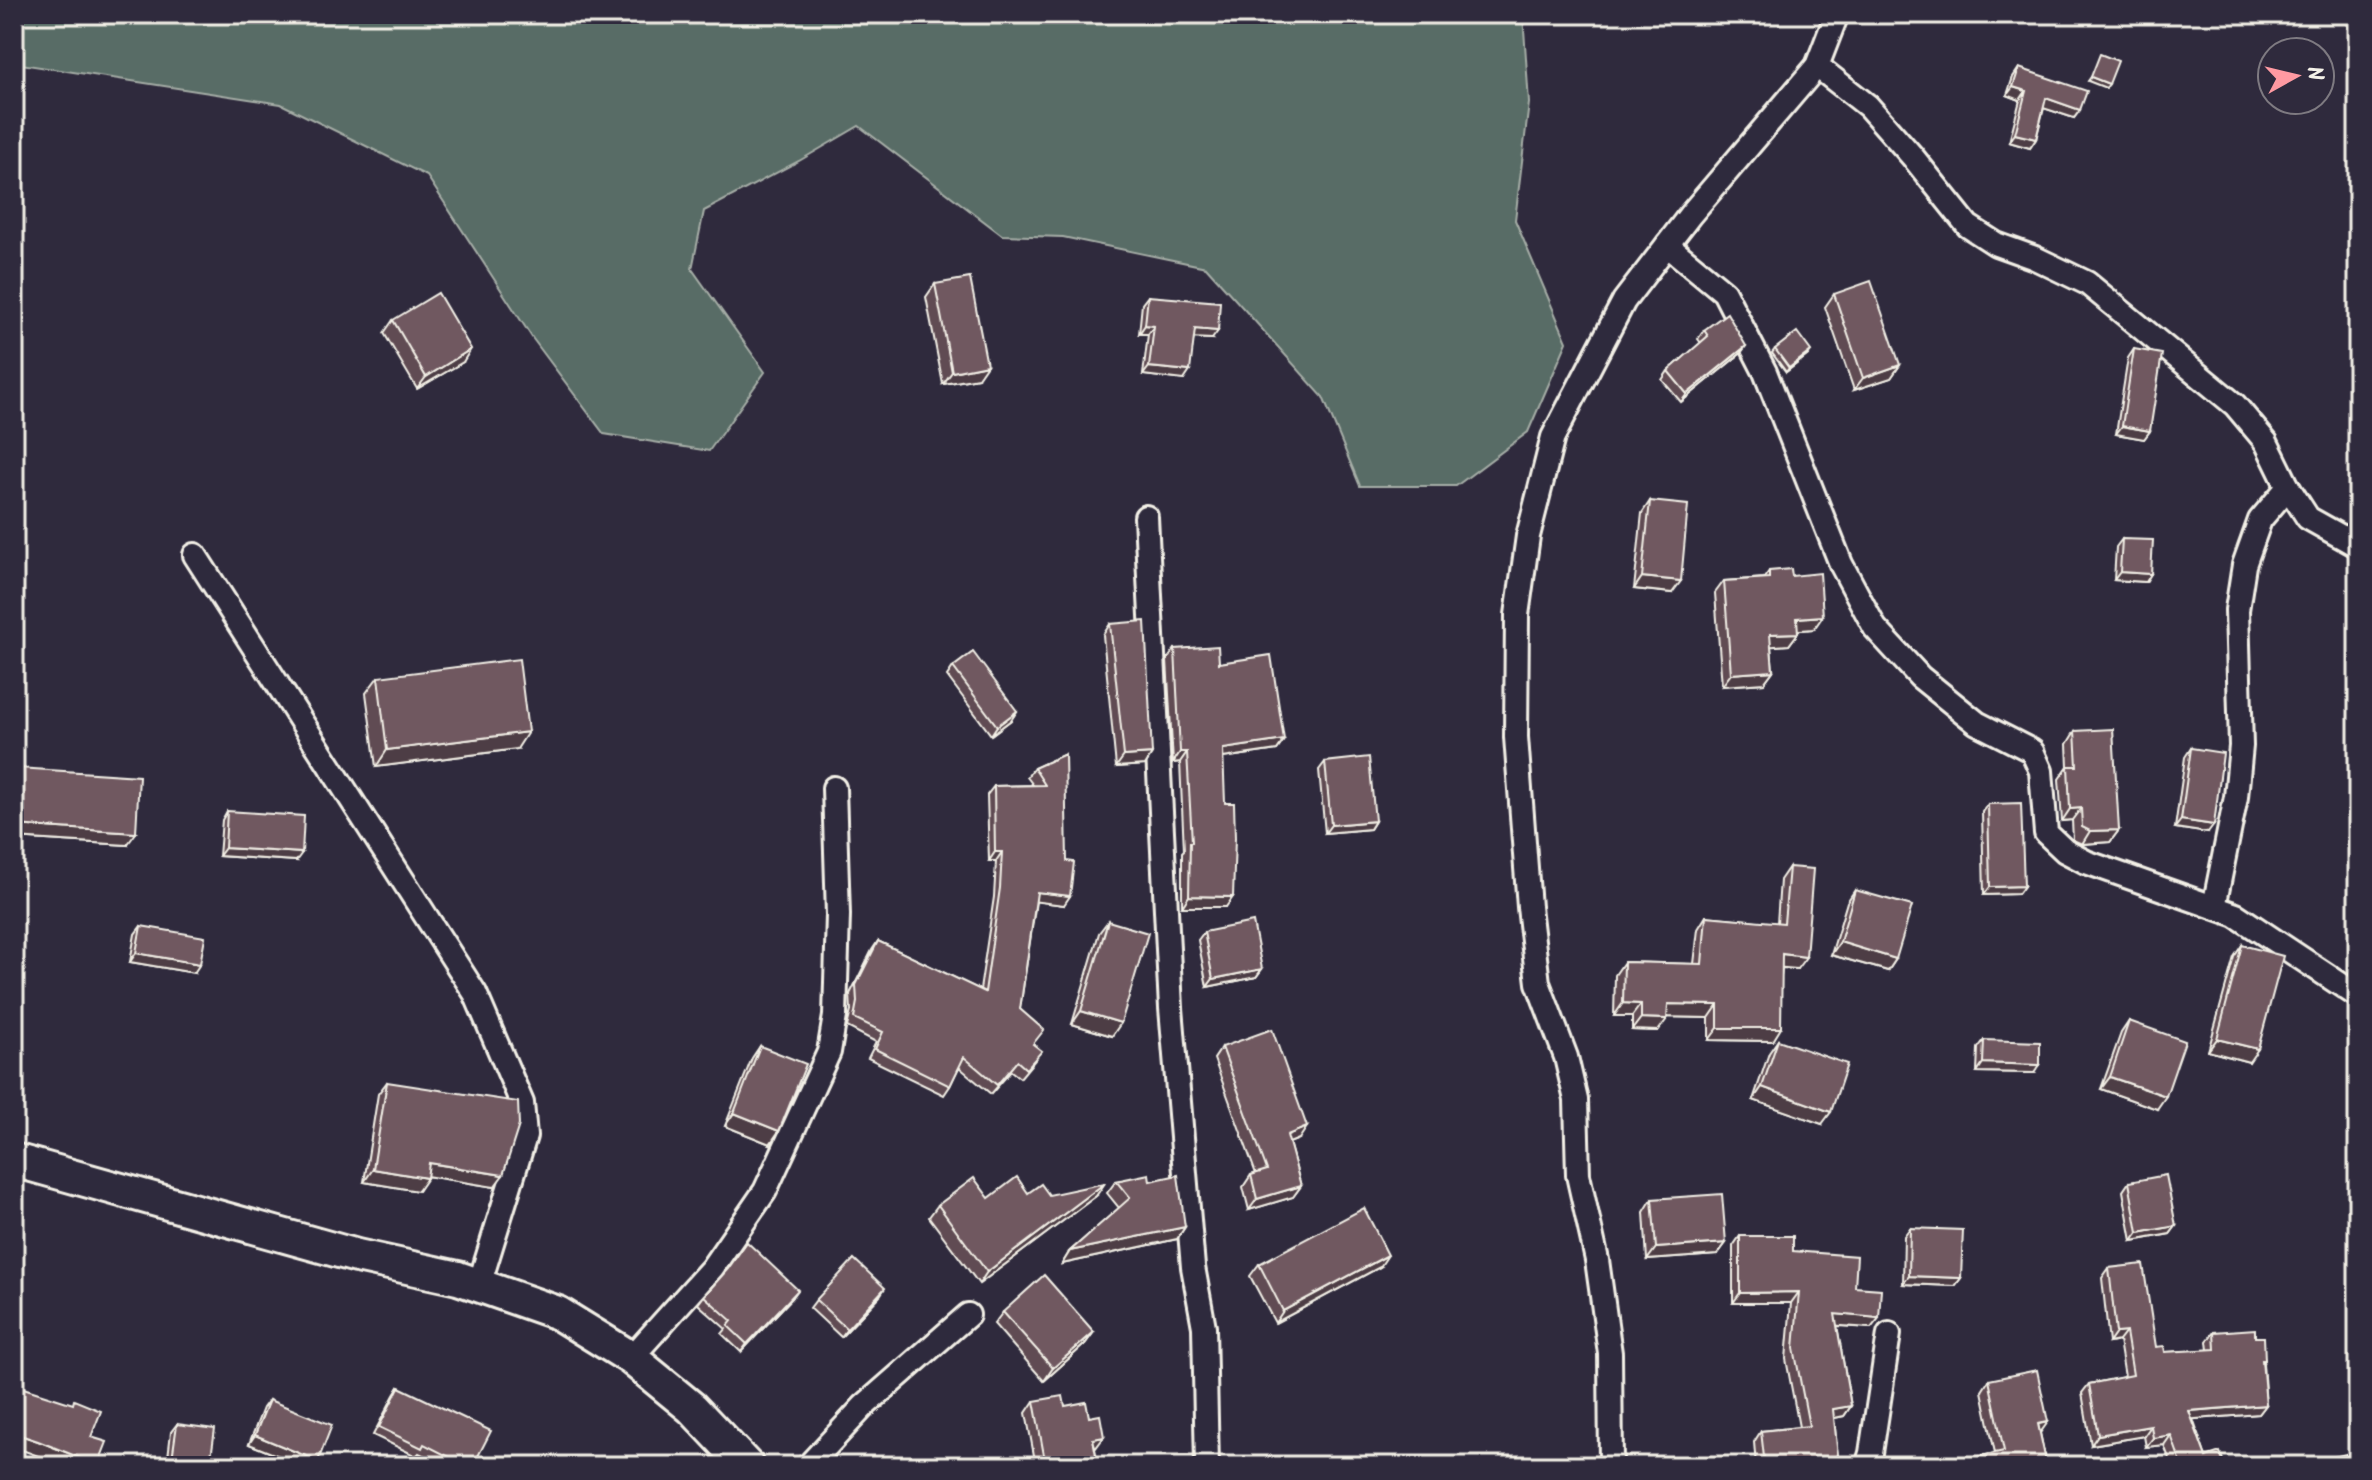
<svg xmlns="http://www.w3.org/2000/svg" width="2372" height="1480" font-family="Kalam,sans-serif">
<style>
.green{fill:#596c66;stroke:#a6aea7;stroke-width:2}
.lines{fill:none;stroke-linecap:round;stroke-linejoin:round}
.minor-casing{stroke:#f4f1e8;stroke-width:28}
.secondary-casing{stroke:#f4f1e8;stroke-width:38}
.minor{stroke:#2f2a3d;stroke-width:22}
.secondary{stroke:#2f2a3d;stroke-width:32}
.wall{fill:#604c53;stroke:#f4f1e8;stroke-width:2}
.shaded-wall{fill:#4e3e44;stroke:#f4f1e8;stroke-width:2}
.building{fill:#705861;stroke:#f4f1e8;stroke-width:2}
</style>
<rect width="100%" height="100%" fill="#2f2a3d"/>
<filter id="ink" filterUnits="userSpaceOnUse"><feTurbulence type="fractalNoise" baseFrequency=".0125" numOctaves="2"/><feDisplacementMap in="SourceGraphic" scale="16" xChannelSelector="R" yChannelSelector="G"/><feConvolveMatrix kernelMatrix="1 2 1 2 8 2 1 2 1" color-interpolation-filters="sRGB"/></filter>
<g filter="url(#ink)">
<path class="green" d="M14,14H1523L1529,103L1515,220L1567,342L1528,432L1456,486H1360L1323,397L1206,267L1063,237L1002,235L859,126L799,161L704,211L692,269L765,372L709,451L604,434L533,339L427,176L281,104L14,63Z"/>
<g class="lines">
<g class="minor-casing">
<g id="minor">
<path d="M1817,66L1868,106L1912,156L1968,226L1996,244L2035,258L2087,283L2235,405L2266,442L2288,487L2308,518L2358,546"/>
<path d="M1667,245L1724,292L1765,372L1841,564L1875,628L1920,677L1977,723L2032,751L2041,771L2046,833L2065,851L2086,862L2236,915L2358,996"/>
<path d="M1146,517L1171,1008L1193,1267L1204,1327L1207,1466"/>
<path d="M195,555L475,993L522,1103L525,1136L479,1285"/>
<path d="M2214,907L2236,797L2241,746L2237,610L2244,565L2260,520L2288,487"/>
<path d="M631,1358L712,1268L765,1191L829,1052L835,1016L838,915L834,788"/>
<path d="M808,1466L864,1406L968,1315"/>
<path d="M1611,1466L1610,1353L1597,1260L1578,1175L1576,1100L1566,1057L1538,983L1529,907L1516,737L1517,615L1528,536L1553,437L1624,301L1690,215L1817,66L1837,14"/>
<path d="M1867,1466L1871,1453L1889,1334"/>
</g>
</g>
<g class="secondary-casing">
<path id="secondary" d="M14,1160L357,1256L458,1278L558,1313L631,1358L692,1408L747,1466"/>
</g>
<use href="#minor" class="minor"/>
<use href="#secondary" class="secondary"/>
</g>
<g class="wall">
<path d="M2019,68L2080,110L2074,118L2044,108L2036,139L2030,148L2009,142L2020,100L2007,95L2013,77Z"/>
<path d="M935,284L978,378L943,384L926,297Z"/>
<path d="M1834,294L1900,365L1891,378L1854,390L1825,307Z"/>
<path d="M1148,296L1212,339L1194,338L1184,380L1143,375L1148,334H1139L1142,304Z"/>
<path d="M393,320L463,362L417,389L384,333Z"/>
<path d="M1704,330L1746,346L1740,354L1681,402L1662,380L1668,371L1701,343L1698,339Z"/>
<path d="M1775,349L1808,355L1786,372L1772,353Z"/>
<path d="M2134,349L2150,431L2144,439L2116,434L2128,358Z"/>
<path d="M1650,501L1672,593L1634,589L1642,513Z"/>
<path d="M2122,539L2146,582L2114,580L2116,547Z"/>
<path d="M1769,571L1792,576L1814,629L1798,630V633L1789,645L1771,646L1773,671L1764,683L1722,686L1715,593L1724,581L1764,578Z"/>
<path d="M1110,624L1152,754L1145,765L1116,767L1103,635Z"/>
<path d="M1175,649L1219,663L1284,740L1277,750L1223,758L1226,907H1182V852L1184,850L1180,762L1173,763L1167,660Z"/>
<path d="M953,667L1017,711L1011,720L991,735L947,676Z"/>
<path d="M378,677L517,749L376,767L366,693Z"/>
<path d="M2075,731L2119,830L2110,842L2082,844L2073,840L2072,820L2062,821L2059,779L2068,766L2067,744Z"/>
<path d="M2191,748L2208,833L2175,828L2185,757Z"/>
<path d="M1065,754L1064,905L1036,901L1020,1009L1033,1044L1035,1060L1020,1078L1011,1071L991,1094L959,1067L950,1086L944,1095L868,1058L876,1042L847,1027L851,1011L850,994L872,950L878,941L980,990L994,897L996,861H989L987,795L994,786L1033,785L1027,777L1034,768Z"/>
<path d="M1325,762L1375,821L1370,829L1325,833L1319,770Z"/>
<path d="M18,768L127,845L14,838V773Z"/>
<path d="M1988,804L2024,886L2018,894L1984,895L1982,812Z"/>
<path d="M227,811L296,861L219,856L222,820Z"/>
<path d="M1789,867L1797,969L1782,968L1773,1041L1709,1040V1018L1667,1017L1658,1031L1632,1030V1016H1614L1615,975L1624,962L1694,964L1698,929L1706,916L1777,923L1780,880Z"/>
<path d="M1855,890L1896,959L1888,971L1831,955L1847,902Z"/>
<path d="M1108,921L1112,1036L1072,1024L1099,933Z"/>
<path d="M141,926L194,973L130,962L135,934Z"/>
<path d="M1204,932L1262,969L1256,977L1207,987L1198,940Z"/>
<path d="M2242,945L2249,1062L2208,1051L2234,957Z"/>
<path d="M2129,1021L2157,1109L2101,1089L2121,1033Z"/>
<path d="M1778,1040L1822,1124L1753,1100L1769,1053Z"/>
<path d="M1984,1040L2034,1073L1977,1072L1978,1048Z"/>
<path d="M760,1046L779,1131L770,1144L725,1126L752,1058Z"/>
<path d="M1222,1047L1299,1139L1289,1143L1301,1186L1293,1197L1249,1210L1243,1187L1251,1175L1256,1174L1214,1059Z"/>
<path d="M387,1082L494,1187L427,1176L418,1191L364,1182L378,1094Z"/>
<path d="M1116,1181H1150L1185,1227L1177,1239L1062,1264L1070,1251L1119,1208L1107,1193Z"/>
<path d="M2129,1182L2176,1226L2170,1234L2132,1241L2123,1191Z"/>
<path d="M1028,1193L1049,1195L1096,1196L979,1284L929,1217L938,1205Z"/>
<path d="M1652,1199L1726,1243L1717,1255L1647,1260L1644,1212Z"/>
<path d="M1910,1228L1961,1278L1955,1286L1903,1284L1904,1236Z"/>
<path d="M1740,1236L1793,1251L1855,1287L1879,1318L1871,1328L1837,1326L1851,1406L1844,1416L1834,1418L1839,1466H1756L1754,1442L1761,1431L1799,1427L1786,1359L1791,1303H1733V1246Z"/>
<path d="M1259,1264L1380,1267L1275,1323L1250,1276Z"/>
<path d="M2109,1268L2156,1347L2165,1352L2208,1350L2207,1341L2214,1332L2255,1337L2265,1360L2263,1363L2266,1405L2259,1414L2193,1419L2206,1457L2225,1466H2172L2164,1445L2146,1447L2144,1436L2091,1445L2082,1393L2089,1384L2125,1377L2119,1341L2109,1343L2102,1278Z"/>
<path d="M704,1296L792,1298L741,1352L722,1334L726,1329L698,1304Z"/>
<path d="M879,1297L841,1337L810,1308L816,1300Z"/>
<path d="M1003,1312L1094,1332L1085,1344L1044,1381L994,1324Z"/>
<path d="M1989,1380L2040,1433L2047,1466H1971L1977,1457L1995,1453L1982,1391Z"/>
<path d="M399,1387L473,1466H445L419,1453L416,1456L373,1435L394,1395Z"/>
<path d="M269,1400L318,1461L314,1466H304L249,1444L263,1408Z"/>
<path d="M1034,1401L1065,1406L1095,1449L1098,1466H1036L1026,1413Z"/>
<path d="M177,1424L210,1464L209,1466H167L171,1432Z"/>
</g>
<g class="shaded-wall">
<path d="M2091,77L2109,84L2106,88L2088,81Z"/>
<path d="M2013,87L2026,91L2020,100L2007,95Z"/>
<path d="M2046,98L2080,110L2074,118L2040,107Z"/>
<path d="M2015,134L2036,139L2030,148L2009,142Z"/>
<path d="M1145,325L1154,326L1148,334H1139Z"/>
<path d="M1195,329L1218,331L1212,339L1189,338Z"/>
<path d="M1746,346L1740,354L1681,402L1687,394Z"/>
<path d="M471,349L463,362L417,389L426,377Z"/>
<path d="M1811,351L1808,355L1786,372L1789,368Z"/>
<path d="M987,365L978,378L943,384L952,372Z"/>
<path d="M1900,365L1891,378L1854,390L1863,378Z"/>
<path d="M1149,367L1190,371L1184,380L1143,375Z"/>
<path d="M2122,426L2150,431L2144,439L2116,434Z"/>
<path d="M2120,572L2151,574L2146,582L2114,580Z"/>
<path d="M1642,577L1681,581L1672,593L1634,589Z"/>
<path d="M1823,616L1814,629L1788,631L1797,618Z"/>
<path d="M1798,633L1789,645L1762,647L1770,634Z"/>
<path d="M1773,671L1764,683L1722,686L1731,674Z"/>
<path d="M1017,711L1011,720L991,735L997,726Z"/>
<path d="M528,732L517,749L376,767L387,750Z"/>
<path d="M1284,740L1277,750L1216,759L1223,749Z"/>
<path d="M1180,752H1187L1180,762L1173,763Z"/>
<path d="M1152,754L1145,765L1116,767L1124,756Z"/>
<path d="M2081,808L2072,820L2062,821L2070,809Z"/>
<path d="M2181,820L2214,825L2208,833L2175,828Z"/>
<path d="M1375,821L1370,829L1325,833L1331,825Z"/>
<path d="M14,825L136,833L127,845L14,838Z"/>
<path d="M2119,830L2110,842L2082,844L2090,831Z"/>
<path d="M225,848L302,853L296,861L219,856Z"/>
<path d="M995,852H1002L996,861H989Z"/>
<path d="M2024,886L2018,894L1984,895L1990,887Z"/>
<path d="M1037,892L1070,896L1064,905L1031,901Z"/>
<path d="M1189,896L1233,897L1226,907H1182Z"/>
<path d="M1840,942L1896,959L1888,971L1831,955Z"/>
<path d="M136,953L200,964L194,973L130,962Z"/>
<path d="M1782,954L1806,957L1797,969L1773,967Z"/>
<path d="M1262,969L1256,977L1207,987L1213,979Z"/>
<path d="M1623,1003L1641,1004L1632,1016H1614Z"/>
<path d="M1668,1004L1718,1005L1709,1018L1659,1017Z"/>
<path d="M1081,1011L1121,1023L1112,1036L1072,1024Z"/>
<path d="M1641,1018L1667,1019L1658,1031L1632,1030Z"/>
<path d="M1718,1028H1781L1773,1041L1709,1040Z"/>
<path d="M2217,1039L2258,1049L2249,1062L2208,1051Z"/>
<path d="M1983,1063L2040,1065L2034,1073L1977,1072Z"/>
<path d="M2110,1077L2166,1096L2157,1109L2101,1089Z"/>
<path d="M1762,1087L1831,1112L1822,1124L1753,1100Z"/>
<path d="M734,1113L779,1131L770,1144L725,1126Z"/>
<path d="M1307,1127L1299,1139L1279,1147L1287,1135Z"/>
<path d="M429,1163L503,1175L494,1187L420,1175Z"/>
<path d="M373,1169L427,1178L418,1191L364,1182Z"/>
<path d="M1105,1183L1096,1196L979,1284L987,1272Z"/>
<path d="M1301,1186L1293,1197L1249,1210L1257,1199Z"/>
<path d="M2176,1226L2170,1234L2132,1241L2138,1233Z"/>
<path d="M1185,1227L1177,1239L1062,1264L1070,1251Z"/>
<path d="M1726,1243L1717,1255L1647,1260L1656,1248Z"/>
<path d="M1388,1255L1380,1267L1275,1323L1283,1311Z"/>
<path d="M1909,1276L1961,1278L1955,1286L1903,1284Z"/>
<path d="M885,1288L879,1297L841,1337L847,1329Z"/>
<path d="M798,1290L792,1298L741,1352L747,1344Z"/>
<path d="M1799,1292L1791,1303H1733L1740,1293Z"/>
<path d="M1835,1314L1879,1318L1871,1328L1827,1325Z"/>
<path d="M1094,1332L1085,1344L1044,1381L1053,1368Z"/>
<path d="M2126,1332L2119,1341L2109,1343L2116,1333Z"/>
<path d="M2266,1405L2259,1414L2183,1420L2189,1411Z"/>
<path d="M1851,1406L1844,1416L1825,1420L1833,1409Z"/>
<path d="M2048,1422L2040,1433L2038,1424Z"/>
<path d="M2151,1426L2144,1436L2091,1445L2098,1435Z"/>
<path d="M14,1433L38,1441L98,1465L97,1466H65L14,1447Z"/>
<path d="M255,1435L318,1461L314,1466H304L249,1444Z"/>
<path d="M2171,1435L2164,1445L2146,1447L2153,1438Z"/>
<path d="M1104,1437L1095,1449L1093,1439Z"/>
<path d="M172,1459L210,1464L209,1466H167Z"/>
</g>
<g class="building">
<path d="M2100,54L2118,61L2109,84L2091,77Z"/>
<path d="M2019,68L2087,91L2080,110L2046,98L2036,139L2015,134L2026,91L2013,87Z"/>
<path d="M970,278L987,365L952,372L935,284Z"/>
<path d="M1871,281L1900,365L1863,378L1834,294Z"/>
<path d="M438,293L471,349L426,377L393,320Z"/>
<path d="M1148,296L1220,302L1218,331L1195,329L1190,371L1149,367L1154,326L1145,325Z"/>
<path d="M1727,313L1746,346L1687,394L1668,371L1708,336L1704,330Z"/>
<path d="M1797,332L1811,351L1789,368L1775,349Z"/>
<path d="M2134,349L2162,354L2150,431L2122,426Z"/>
<path d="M1650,501L1688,505L1681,581L1642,577Z"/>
<path d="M2122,539L2153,540L2151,574L2120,572Z"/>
<path d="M1791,569L1792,576L1820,573L1823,616L1797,618L1798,633L1770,634L1773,671L1731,674L1724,581L1769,578V571Z"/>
<path d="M1145,621L1152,754L1124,756L1110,624Z"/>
<path d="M1218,646L1219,663L1271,655L1284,740L1223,749L1225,803H1234L1235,838L1233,897L1189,896L1190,842H1192L1187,752H1180L1175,649Z"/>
<path d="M973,652L1017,711L997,726L953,667Z"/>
<path d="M519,659L528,732L387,750L378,677Z"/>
<path d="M2113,729L2119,830L2090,831L2082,827L2081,808L2070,809L2068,766H2077L2075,731Z"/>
<path d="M2191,748L2223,753L2214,825L2181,820Z"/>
<path d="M1065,754L1067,861L1074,862L1070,896L1037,892L1020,1009L1044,1030L1033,1044L1042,1051L1026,1069L1017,1061L997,1085L964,1057L950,1086L875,1049L883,1032L854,1018L857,1002L856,985L878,941L985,992L1000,888L1002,852H995L994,786L1045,785L1034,768Z"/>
<path d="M1369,757L1375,821L1331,825L1325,762Z"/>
<path d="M18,768L139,776L136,833L14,825V797H16Z"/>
<path d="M2021,803L2024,886L1990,887L1988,804Z"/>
<path d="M227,811L304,816L302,853L225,848Z"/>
<path d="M1789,867L1813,869L1806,957L1782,954L1781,1028H1718V1005L1668,1004L1667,1019L1641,1018V1004L1623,1003L1624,962L1702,964L1706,916L1784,923Z"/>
<path d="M1855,890L1912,906L1896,959L1840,942Z"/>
<path d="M1108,921L1148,933L1121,1023L1081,1011Z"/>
<path d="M1253,922L1262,969L1213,979L1204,932Z"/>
<path d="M141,926L205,937L200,964L136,953Z"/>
<path d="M2242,945L2283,956L2258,1049L2217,1039Z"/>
<path d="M2129,1021L2185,1041L2166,1096L2110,1077Z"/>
<path d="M1272,1029L1307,1127L1287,1135L1301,1186L1257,1199L1251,1175L1267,1170L1222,1047Z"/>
<path d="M1778,1040L1847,1064L1831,1112L1762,1087Z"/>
<path d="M1984,1040L2040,1042V1065L1983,1063Z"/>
<path d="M760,1046L806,1064L779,1131L734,1113Z"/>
<path d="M387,1082L518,1102L519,1125L503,1175L429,1163L427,1178L373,1169Z"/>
<path d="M1149,1174L1150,1181L1178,1175L1185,1227L1070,1251L1130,1198L1116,1181Z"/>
<path d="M2166,1175L2176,1226L2138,1233L2129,1182Z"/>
<path d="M1017,1177L1028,1193L1041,1184L1049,1195L1105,1183L987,1272L938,1205L974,1178L989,1198Z"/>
<path d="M1722,1194L1726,1243L1656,1248L1652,1199Z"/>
<path d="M1364,1208L1388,1255L1283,1311L1259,1264Z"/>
<path d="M1910,1228L1963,1230L1961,1278L1909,1276Z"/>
<path d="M1740,1236H1793V1251L1857,1256L1855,1287L1881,1289L1879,1318L1835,1314L1851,1406L1833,1409L1839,1466H1765L1761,1431L1809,1426L1794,1348L1799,1292L1740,1293Z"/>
<path d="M747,1242L798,1290L747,1344L728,1326L732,1321L704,1296L728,1269Z"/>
<path d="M854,1259L885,1288L847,1329L816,1300Z"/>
<path d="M2143,1264L2156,1347L2164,1346L2165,1352L2215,1349L2214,1332L2255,1329V1337H2264L2265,1360H2262L2266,1405L2189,1411L2206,1457L2220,1452L2225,1466H2182L2171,1435L2153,1438L2151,1426L2098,1435L2089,1384L2133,1375L2126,1332L2116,1333L2109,1268Z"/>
<path d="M1044,1275L1094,1332L1053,1368L1003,1312Z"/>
<path d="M2037,1370L2048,1422L2038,1424L2047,1466H1979L1977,1457L2004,1451L1989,1380Z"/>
<path d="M14,1385L73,1404L74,1400L101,1411L91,1437L107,1442L98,1465L38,1441L14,1433Z"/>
<path d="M399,1387L491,1431L473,1466H467L424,1444L422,1448L379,1427Z"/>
<path d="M1063,1396L1065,1406L1086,1402L1089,1417L1100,1415L1104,1437L1093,1439L1098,1466H1046L1034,1401Z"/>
<path d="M269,1400L332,1425L318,1461L255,1435Z"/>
<path d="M177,1424L215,1429L210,1464L172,1459Z"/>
<path d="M2346,1454L2349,1466H2302V1465Z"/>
</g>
</g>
<rect width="2372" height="1480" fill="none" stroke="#2f2a3d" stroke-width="48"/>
<rect x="24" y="24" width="2324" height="1432" fill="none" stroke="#f4f1e8" stroke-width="3" filter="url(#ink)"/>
<g transform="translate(2296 76) rotate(82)"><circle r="38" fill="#2f2a3d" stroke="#7e7a81" stroke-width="2"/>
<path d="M0-6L14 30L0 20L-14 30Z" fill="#ff9aa2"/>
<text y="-12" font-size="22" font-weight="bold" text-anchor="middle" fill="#f4f1e8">N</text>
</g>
</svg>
